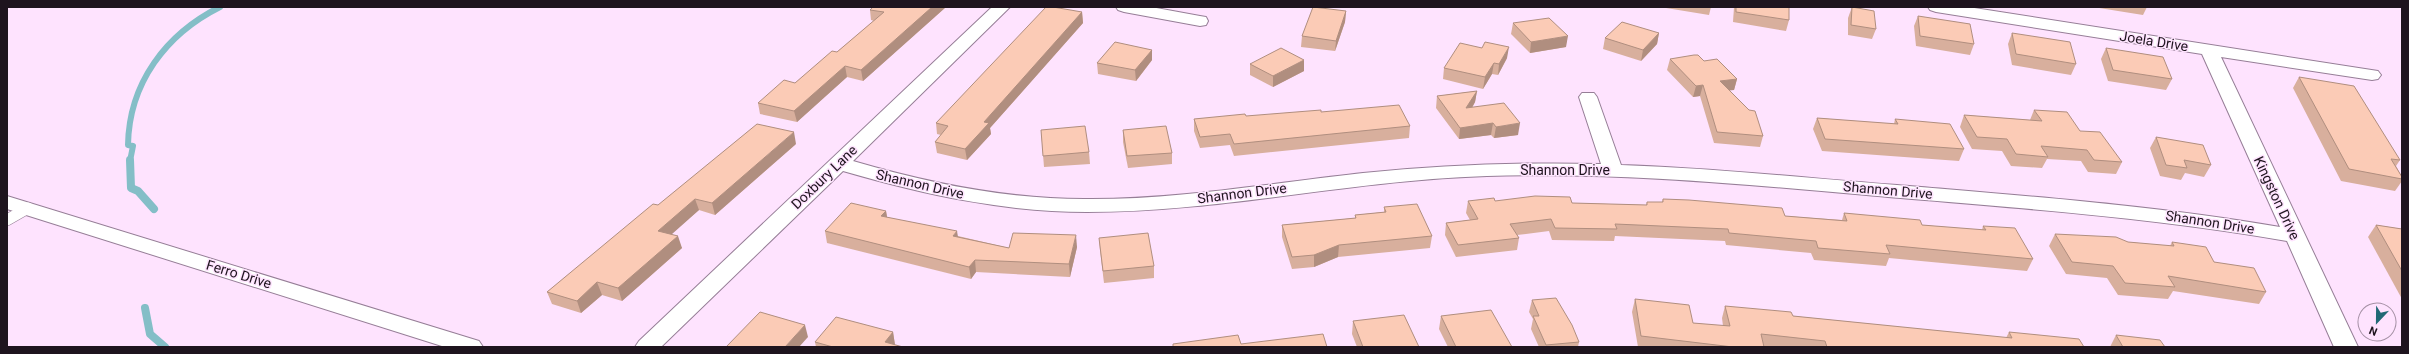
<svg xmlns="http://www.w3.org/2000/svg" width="2409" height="354" font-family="Roboto,sans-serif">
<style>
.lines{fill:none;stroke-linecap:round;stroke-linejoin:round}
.stream-far1{stroke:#84bec7;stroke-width:6}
.stream{stroke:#84bec7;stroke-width:8}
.lane-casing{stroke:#967e97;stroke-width:12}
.street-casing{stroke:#967e97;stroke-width:2}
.lane{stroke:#fff;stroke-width:11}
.street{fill:#fff;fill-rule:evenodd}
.wall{fill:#d8af9d}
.shaded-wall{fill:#b08e7f}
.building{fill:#fbcbb6;stroke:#b08e7f}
.labels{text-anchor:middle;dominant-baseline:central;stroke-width:3;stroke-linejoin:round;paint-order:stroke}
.street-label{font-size:14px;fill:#1e141e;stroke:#fee3fe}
</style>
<rect width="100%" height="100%" fill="#fee3fe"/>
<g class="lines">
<path class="stream-far1" d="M130,161L133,146L128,145C129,83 166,34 220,7"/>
<g class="stream">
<path d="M130,160L131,188L138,191L154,209"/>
<path d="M145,308L150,334L165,347"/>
</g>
<g class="lane-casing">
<path id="lane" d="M7,220L28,208"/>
</g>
<g class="street-casing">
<g id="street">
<path d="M992,7H1010L853,161C928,183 1005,199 1084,199C1177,200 1270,183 1363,173C1442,165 1522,162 1601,164L1579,97L1582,93H1594L1597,97L1621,165C1713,168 1805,178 1897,185C2025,196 2153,205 2280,227L2202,54L1936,12L1930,10L1928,7H1968L2378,71L2381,75L2378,79L2372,80L2221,57L2358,347H2334L2287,241C2155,218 2021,208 1888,197C1754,185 1621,172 1487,176C1353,180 1221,212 1087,212C1003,212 922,194 843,171L661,347H635L639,341Z"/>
<path d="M1116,7H1151L1200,16L1206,17L1208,21L1206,25L1200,26L1124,12L1118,10Z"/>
<path d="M7,196L479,341L483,347H445L7,209Z"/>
</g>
</g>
<use href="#lane" class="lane"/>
<use href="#street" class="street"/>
</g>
<g class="wall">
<path d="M946,7L863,81L847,77L797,122L760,114L758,103L795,83L837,52L874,21L871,20L870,10Z"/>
<path d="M1660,7H1711L1709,15Z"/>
<path d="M1734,7H1789V20L1786,31L1733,22Z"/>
<path d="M1852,7L1876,29L1872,39L1848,35V18Z"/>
<path d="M2093,7H2147L2143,15Z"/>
<path d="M1346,11L1345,22L1335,51L1301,47L1302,36Z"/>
<path d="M1082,12L1083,23L990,128L991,134L967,160L937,153L935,142L941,135L937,134L936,123Z"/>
<path d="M1918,16L1974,44L1970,55L1916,46L1914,26Z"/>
<path d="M1513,23L1566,47L1530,53L1511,34Z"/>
<path d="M1659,33L1657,44L1641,61L1603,49L1605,38Z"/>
<path d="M2012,33L2076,64L2071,75L2012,65L2008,44Z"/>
<path d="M2106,48L2172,79L2166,90L2108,81L2101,59Z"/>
<path d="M1152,50V60L1136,81L1098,74L1097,63Z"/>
<path d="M1507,58L1498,75L1492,74L1483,89L1443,79L1444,68Z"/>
<path d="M1670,59L1704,61L1737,79L1734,90H1729L1749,110L1763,136L1760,147L1714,143L1700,96L1693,97L1667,70Z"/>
<path d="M1250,64L1304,71L1273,87L1250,75Z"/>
<path d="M2299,77L2400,160L2396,166L2402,177V181L2395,191L2341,181L2293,88Z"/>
<path d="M1477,91L1475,102L1472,108L1518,135L1494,138L1491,135L1459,139L1436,108L1437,96Z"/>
<path d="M2034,110L2080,131L2122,162L2116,174L2088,172L2081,161L2047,159L2042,168L2011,166L2002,151L1972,149L1960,127L1964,115L2030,120Z"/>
<path d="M1321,112L1410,126L1409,138L1234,156L1230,145L1200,148L1194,131V119Z"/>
<path d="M1817,118L1894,124L1895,119L1964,149L1959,161L1822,151L1813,129Z"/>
<path d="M1041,130L1089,152L1090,164L1044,167Z"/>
<path d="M1123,130L1172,153V164L1128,168L1123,142Z"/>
<path d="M2156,137L2211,165L2204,177L2185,173L2181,180L2160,176L2150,148Z"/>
<path d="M796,144L715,215L699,210L671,234L682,248L622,301L602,295L581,313L552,304L547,292L658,205Z"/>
<path d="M1663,199L1785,216L1842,220L1844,213L1922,225L1982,230L1983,226L2033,259L2027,271L1889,258L1886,266L1814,260L1811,253L1726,245L1725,241L1615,236L1614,241L1552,240L1549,231L1517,235L1519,238L1517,250L1456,257L1445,235L1446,223L1470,220L1466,213L1468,201H1495L1646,205L1647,202H1662Z"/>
<path d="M1384,207L1432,236L1430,248L1338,257L1314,267L1292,269L1282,237V225L1355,218V215L1384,212Z"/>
<path d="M886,211L887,217L958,236L1009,248L1077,247L1070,277L976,272L971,279L827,243L825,231Z"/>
<path d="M2376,225L2402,229V299L2368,237Z"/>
<path d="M2055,234L2128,242L2170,246L2172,242L2214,262L2266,292L2259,304L2173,291L2168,299L2118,295L2107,278L2066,274L2049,246Z"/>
<path d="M1099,238L1154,266V278L1104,283L1100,250Z"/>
<path d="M1635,299L1693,323L1723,326L1722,318L1725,306L1793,316L2006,338L2009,332L2084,347H1638L1632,312Z"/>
<path d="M1532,300L1579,342L1578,347H1539L1531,329L1533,319L1529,312Z"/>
<path d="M1441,316L1512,347H1448L1439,329Z"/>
<path d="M1353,321L1419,347H1357L1352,334Z"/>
<path d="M893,332L895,345L903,347H816L815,342Z"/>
<path d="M2116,335L2165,347H2110Z"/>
</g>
<g class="shaded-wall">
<path d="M932,7H946L863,81L861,70Z"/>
<path d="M1346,11L1345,22L1335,51L1336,41Z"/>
<path d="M1082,12L1083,23L990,128L991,134L967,160L965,149L984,122Z"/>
<path d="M1659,33L1657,44L1641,61L1643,50Z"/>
<path d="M1568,36L1566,47L1530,53L1531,42Z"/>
<path d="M1509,47L1507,58L1498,75L1499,64Z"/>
<path d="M1152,50V60L1136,81L1135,70Z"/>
<path d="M1304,60V71L1273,87V76Z"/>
<path d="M1494,63L1492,74L1483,89L1485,77Z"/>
<path d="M845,66L847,77L797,122L794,111Z"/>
<path d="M1737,79L1734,90L1717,92L1720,81Z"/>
<path d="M1703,85L1700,96L1693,97L1696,86Z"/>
<path d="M1477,91L1475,102L1465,120L1466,108Z"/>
<path d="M1493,123L1491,135L1459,139L1460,128Z"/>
<path d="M1520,123L1518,135L1494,138L1496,127Z"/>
<path d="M794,132L796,144L715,215L712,203Z"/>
<path d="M695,199L699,210L662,243L658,231Z"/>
<path d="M886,211L888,223L881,216Z"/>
<path d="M957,231L959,243L953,236Z"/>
<path d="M1076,235L1077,247L1070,277L1069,264Z"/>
<path d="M678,236L682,248L622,301L618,288Z"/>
<path d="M1339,245L1338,257L1314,267V255Z"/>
<path d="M975,260L976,272L971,279L969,267Z"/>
<path d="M597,282L602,295L581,313L577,301Z"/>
<path d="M805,325L808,337L799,347H785Z"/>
<path d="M893,332L895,345L885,342Z"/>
</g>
<g class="building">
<path d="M873,7H932L861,70L845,66L794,111L758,103L784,80L795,83L832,51L837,52L884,12L870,10Z"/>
<path d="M1046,7H1053L1082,12L984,122L989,123L965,149L935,142L948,126L936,123Z"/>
<path d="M1313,7L1346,11L1336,41L1302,36Z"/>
<path d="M1736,7H1789V20L1736,12Z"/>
<path d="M1852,7L1874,11L1876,29L1851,25Z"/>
<path d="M1918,16L1970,24L1974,44L1920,36Z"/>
<path d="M1549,18L1568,36L1531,42L1513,23Z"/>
<path d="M1622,22L1659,33L1643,50L1605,38Z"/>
<path d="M2012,33L2070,42L2076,64L2016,54Z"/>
<path d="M1115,42L1152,50L1135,70L1097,63Z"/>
<path d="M1485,42L1509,47L1499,64L1494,63L1485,77L1444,68L1460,43L1482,48Z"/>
<path d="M1281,48L1304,60L1273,76L1250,64Z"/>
<path d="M2106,48L2163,57L2172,79L2113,70Z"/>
<path d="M1694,55H1698L1704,61L1717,59L1737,79L1720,81L1749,110L1755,111L1763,136L1717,132L1703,85L1696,86L1670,59Z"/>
<path d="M2299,77L2354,86L2400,160L2391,159L2402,177V179L2349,169Z"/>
<path d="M1477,91L1466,108L1504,103L1520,123L1496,127L1493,123L1460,128L1437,96Z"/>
<path d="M1399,105L1410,126L1234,144L1230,134L1200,137L1194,119L1245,114L1246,116L1321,110V112Z"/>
<path d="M2034,110L2067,112L2080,131L2100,132L2122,162L2094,160L2087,150L2041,146L2048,157L2016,154L2007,139L1977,137L1964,115L2042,121Z"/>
<path d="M1817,118L1898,124L1895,119L1950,124L1964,149L1825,139Z"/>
<path d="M757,124L794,132L712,203L695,199L658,231L678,236L618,288L597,282L577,301L547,292L653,204L658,205Z"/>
<path d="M1085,126L1089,152L1043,156L1041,130Z"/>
<path d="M1166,126L1172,153L1127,156L1123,130Z"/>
<path d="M2156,137L2203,145L2211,165L2184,160L2187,168L2166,165Z"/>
<path d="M1535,196L1570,197L1572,203L1647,205V202H1663V199L1689,200L1782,208L1785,216L1847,221L1844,213L1920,220L1922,225L1986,230L1983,226L2015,228L2033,259L1886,245L1890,254L1818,248L1816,241L1729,233L1728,229L1615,224L1617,229L1555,228L1551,219L1510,224L1519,238L1458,245L1446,223L1478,219L1468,201L1494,198L1495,201Z"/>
<path d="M851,203L886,211L881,216L957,231L953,236L1009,248L1013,233L1076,235L1069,264L975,260L969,267L825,231Z"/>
<path d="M1417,204L1432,236L1339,245L1314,255L1292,257L1282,225L1356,218L1355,215L1386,212L1384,207Z"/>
<path d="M2376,225L2402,229V271Z"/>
<path d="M1148,233L1154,266L1103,271L1099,238Z"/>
<path d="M2055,234L2116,237L2128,242L2174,246L2172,242L2206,247L2214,262L2254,268L2266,292L2168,276L2175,287L2125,283L2113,266L2072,262Z"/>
<path d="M1556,298L1572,325L1579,342L1546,345L1533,316H1539L1532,300Z"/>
<path d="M1635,299L1689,305L1693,323L1730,326L1725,306L1791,312L1793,316L2012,338L2009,332L2079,339L2084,347H1827L1825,341L1761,334L1764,347H1733L1641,336Z"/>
<path d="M1491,310L1512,347H1456L1441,316Z"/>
<path d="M760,312L805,325L785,347H726Z"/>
<path d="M1404,315L1419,347H1363L1353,321Z"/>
<path d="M836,317L893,332L885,342L903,347H833L815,342Z"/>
<path d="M1323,334L1327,347H1173V344L1238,335L1241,344Z"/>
<path d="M2116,335L2160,340L2165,347H2123Z"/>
</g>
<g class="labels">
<g class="street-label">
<text transform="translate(2154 41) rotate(9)">Joela Drive</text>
<text x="1565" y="170">Shannon Drive</text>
<text transform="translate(824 177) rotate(-44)">Doxbury Lane</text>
<text transform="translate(920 184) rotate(13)">Shannon Drive</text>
<text transform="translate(1888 190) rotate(5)">Shannon Drive</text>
<text transform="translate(1242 193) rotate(-7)">Shannon Drive</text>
<text transform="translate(2277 198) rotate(65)">Kingston Drive</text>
<text transform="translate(2210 222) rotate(9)">Shannon Drive</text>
<text transform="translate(239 274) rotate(17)">Ferro Drive</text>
</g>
</g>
<rect width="2409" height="354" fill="none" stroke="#1e141e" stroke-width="16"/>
<g transform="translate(2377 322) rotate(202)"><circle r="19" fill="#fee3fe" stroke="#a490a4"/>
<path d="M0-3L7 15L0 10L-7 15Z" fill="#206975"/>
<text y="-6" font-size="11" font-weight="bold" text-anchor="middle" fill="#1e141e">N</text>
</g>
</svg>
